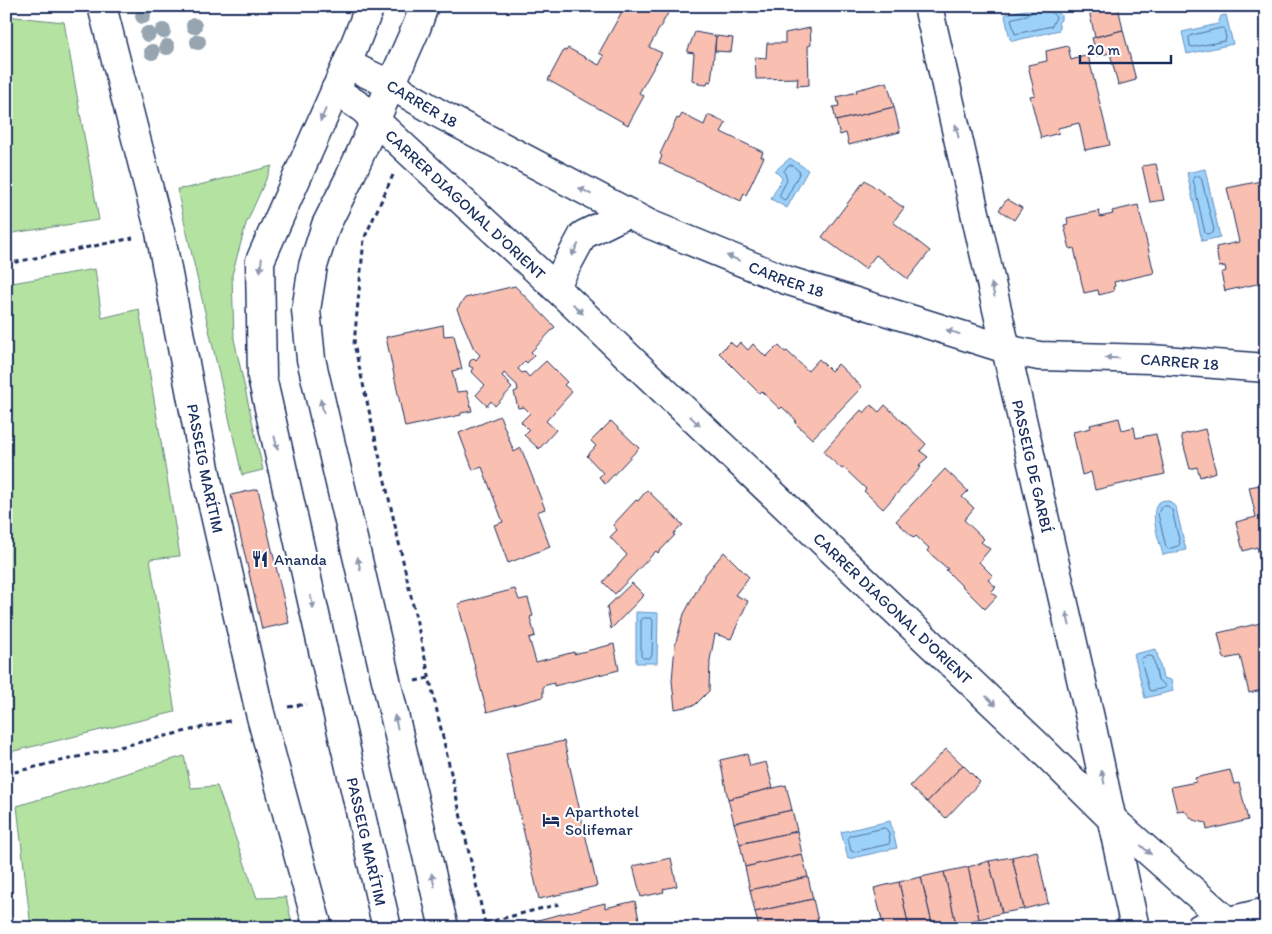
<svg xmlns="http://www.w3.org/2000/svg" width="1272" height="934" font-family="Itim,sans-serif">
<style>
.grass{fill:#b4e2a1;stroke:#688880}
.water{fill:#9cd2fa;stroke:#6891bc}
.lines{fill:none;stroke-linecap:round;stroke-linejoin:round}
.shore{stroke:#4f709c;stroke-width:1}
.building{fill:#f9bfb0;stroke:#1b2f5e}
.minor-casing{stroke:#1b2f5e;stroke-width:31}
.path{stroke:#1b2f5e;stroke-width:3;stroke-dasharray:5 4;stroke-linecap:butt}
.minor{stroke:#fff;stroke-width:28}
.tree{fill:#96a5b0}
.oneway{fill:#8d97ae}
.labels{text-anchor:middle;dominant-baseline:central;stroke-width:4.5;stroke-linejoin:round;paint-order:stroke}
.street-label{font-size:16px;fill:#1b2f5e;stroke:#fff}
.poi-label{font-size:16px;fill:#1b2f5e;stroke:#fff;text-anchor:start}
</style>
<rect width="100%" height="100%" fill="#fff"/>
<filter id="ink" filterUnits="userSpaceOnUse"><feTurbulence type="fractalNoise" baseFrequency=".02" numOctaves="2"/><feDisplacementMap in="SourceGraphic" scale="10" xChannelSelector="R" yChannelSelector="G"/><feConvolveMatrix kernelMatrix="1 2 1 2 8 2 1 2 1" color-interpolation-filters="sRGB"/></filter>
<g filter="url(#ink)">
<g class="grass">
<path d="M6,16L64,22L99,220L6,234Z"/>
<path d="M272,166L246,224L232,275L234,339L263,470L242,475L177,189L188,188Z"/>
<path d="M95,269L102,318L139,309L180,556L150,559L175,712L6,753V284Z"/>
<path d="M184,756L191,788L217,786L257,898L286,897L293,928H31L17,806Z"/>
</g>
<g class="water">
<path d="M1041,6H1055L1056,10L1061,15V20L1058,23L1060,28L1059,30L1013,41L1010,39L1005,16L1006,14Z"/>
<path d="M1226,15L1233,44L1187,54L1182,32L1218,24L1221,16Z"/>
<path d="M790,158L808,170L787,208L771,199L782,178L775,171Z"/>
<path d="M1205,169L1220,237L1202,241L1187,173Z"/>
<path d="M1165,500L1171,502L1176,508L1186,550L1163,555C1160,542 1144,503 1165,500Z"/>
<path d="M636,612L658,613L657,663H636Z"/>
<path d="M1156,649L1163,678L1171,680L1173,691L1145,698L1134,654Z"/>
<path d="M890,821L897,848L848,859L841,832Z"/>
</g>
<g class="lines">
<g class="shore">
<path d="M1036,6C1035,17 1020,15 1011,19L1015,34L1052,26L1056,17L1051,12L1050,6"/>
<path d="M1222,28L1224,29L1226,38L1225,41L1193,47L1190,46L1189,38L1190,36Z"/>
<path d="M789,165H792L800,172L786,199L784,200L779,196L787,180L784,171Z"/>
<path d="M1195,176H1199L1201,177L1214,230L1212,233L1207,234L1205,233L1193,179Z"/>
<path d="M1162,506H1168L1172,510L1180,544L1178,546L1168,549L1166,547L1158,514Z"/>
<path d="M644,618H651L653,620L652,655L650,658H643L641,656V620Z"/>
<path d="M1150,656L1153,657L1158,680L1166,686L1164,688L1151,691L1149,690L1141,660L1142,658Z"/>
<path d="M885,828C889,830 891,840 889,844L854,852L851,851L848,838L849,836Z"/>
</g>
</g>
<g class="building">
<path d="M625,6H672L649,47L662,53L639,93L644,96L628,125L548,80L564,50L566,51L568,48L599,65L604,56L599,53Z"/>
<path d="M1088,6H1118L1123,30L1095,37Z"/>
<path d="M810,28L811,45L808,46L809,85L797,86L798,78L756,79L755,57L766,58L767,43H785V33Z"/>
<path d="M1123,30L1136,80L1118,85L1110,53L1097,56L1092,38Z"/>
<path d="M695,32L716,36L711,82L708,81L707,85L698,84V82L692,80L694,53L687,52Z"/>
<path d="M716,36L733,38L731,52L715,51Z"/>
<path d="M1068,46L1071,60L1088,55L1110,145L1085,150L1079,123L1058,128L1059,133L1041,138L1030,96L1035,95L1028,65L1047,61L1046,51Z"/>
<path d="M887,82L894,107L836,121L833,107L839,106L837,97L857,92L856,90Z"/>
<path d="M894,107L900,132L849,145L846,133L840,135L836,121Z"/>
<path d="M682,114L704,125L708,115L726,123L721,132L763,152L761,157H764L746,195L744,193L741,201L659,163L662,156L660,154L677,118L679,119Z"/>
<path d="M1156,164L1164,200L1150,202L1142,166Z"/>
<path d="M865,180L904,208L893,222L930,251L908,279L876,255L865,269L822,237Z"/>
<path d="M1266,180V282L1225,291L1221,273L1226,271L1225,266L1219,267L1216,247L1239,242L1227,188Z"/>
<path d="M1007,199L1022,208L1014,220L999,210Z"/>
<path d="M1138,205L1154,273L1114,282L1115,286L1113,287L1114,291L1099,295L1098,290L1084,293L1074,248L1070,249L1064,225L1068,224L1067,218L1099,211L1100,217L1113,214L1112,211Z"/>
<path d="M515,286L555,327L531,352L534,355L527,363L525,361L518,369L522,373L525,372L529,377L546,361L567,382L564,385L572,392L546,421L556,430L539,449L524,435L529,430L521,422L530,413L524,407L518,408L514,392L518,390L517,385L504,373L502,376L510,383L508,384L512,388L495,406L491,401L487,406L476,395L485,385L471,371L473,368L469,366L470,361L474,358L476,360L480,355L474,349L457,309L465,298Z"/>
<path d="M443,325L444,336L454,335L462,369L452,371L457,392L467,391L472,411L461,413V415L405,427L386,337Z"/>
<path d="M730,342L736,347L740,342L748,350L753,344L766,357L778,345L785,352L787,351L808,371L819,359L831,371L838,364L862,387L812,439L795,423L796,420L782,407L780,409L761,391L759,393L719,353Z"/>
<path d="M871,405L879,412L885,405L926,444L920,451L928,457L919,465L921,467L883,509L864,491L866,489L844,468L842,469L823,452L861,410L864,413Z"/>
<path d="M500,416L514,452L521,448L545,509L537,512L550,547L508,563L494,525L503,522L482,467L473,470L459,433Z"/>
<path d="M1119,418L1122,430L1134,427L1136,438L1156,434L1165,474L1095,490L1091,472L1082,475L1073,432L1091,428L1090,425Z"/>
<path d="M611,421L639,448L605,484L599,477L603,473L587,456L596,446L591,441Z"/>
<path d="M1205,429L1216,472L1200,477L1197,467L1190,469L1181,435Z"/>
<path d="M945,469L968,491L962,497L974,508L964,520L984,539L981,542L990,549L979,562L993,576L988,580L996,587L991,592L997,596L985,609L946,570L948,569L927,551L929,548L916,536L914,538L896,521Z"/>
<path d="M1266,484V555L1259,556L1257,547L1243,551L1236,522L1256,517L1249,487Z"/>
<path d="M258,489L289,623L262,629L231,495Z"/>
<path d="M647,490L683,525L673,534L675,535L658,553L656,551L615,594L603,582L627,555L610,537L617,530L613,525L636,500L638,501Z"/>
<path d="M724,552L749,577L735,595L748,601L731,639L715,634L710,660L709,691L695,705L675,709L672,681L675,645L684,614L705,575Z"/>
<path d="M632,583L644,595L611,629L607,607Z"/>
<path d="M515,589L519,600L528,598L533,616L530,617L535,636L529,638L536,662L574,652V654L614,644L619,670L554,686V683L543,686V697L487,712L458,604Z"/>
<path d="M1265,622L1266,689L1249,693L1240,656L1224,659L1218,633Z"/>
<path d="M564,741L597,886L539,899L506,753Z"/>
<path d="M946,749L963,765L927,802L910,786Z"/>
<path d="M747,754L750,766L766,762L773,788L728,799L720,760Z"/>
<path d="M963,765L980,782L946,818L927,802Z"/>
<path d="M1230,770L1234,784L1239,783L1248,820L1207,830L1206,823L1193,820L1184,810L1177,811L1171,787L1196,782L1195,778Z"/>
<path d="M786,785L792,810L734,823L728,799Z"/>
<path d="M792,810L797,831L740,844L734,823Z"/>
<path d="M797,831L802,854L745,867L740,844Z"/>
<path d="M1037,851L1048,903L1024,909L1012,857Z"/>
<path d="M802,854L808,877L750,890L745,867Z"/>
<path d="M1012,857L1024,909L1002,913L989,861Z"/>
<path d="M671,858L677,886L663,889L664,892L641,897L633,866Z"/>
<path d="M989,861L1002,913L979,919L968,867Z"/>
<path d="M968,867L979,919L956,924L944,872Z"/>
<path d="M944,872L956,924L943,928H933L921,877Z"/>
<path d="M808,877L813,899L755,912L750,890Z"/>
<path d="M921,877L933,928H909L899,882Z"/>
<path d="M899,882L909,928H884L874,888Z"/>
<path d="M813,899L818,921L788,928H759L755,912Z"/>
<path d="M635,901L641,928H506L605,903V908Z"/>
<path d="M818,921L819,928H788Z"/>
</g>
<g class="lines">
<g class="minor-casing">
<g id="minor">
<path id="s1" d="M102,6L160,232L208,484L260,713L318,928"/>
<path id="s2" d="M370,6L347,64L260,261L262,377L323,650L387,928"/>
<path d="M424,6L417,26L375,121L349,179L326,225L313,266L306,310L311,359L444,928"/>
<path id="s3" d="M928,6L1090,718L1135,928"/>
<path id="s4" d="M347,64L391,85L440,114L649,224L786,280L1006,349L1039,356L1151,359L1266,368"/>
<path id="s5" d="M335,90L362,108L555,287L1036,744L1112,819L1235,928"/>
<path d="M555,287L583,235L628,213"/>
<path d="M1200,928L1266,912"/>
</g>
</g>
<g class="path">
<path d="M393,175L364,239L354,344L486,928"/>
<path d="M6,264L133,238"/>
<path d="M415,681L429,678"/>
<path d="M288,707L306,704"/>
<path d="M6,774L233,720"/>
<path d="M485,923L559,904"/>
</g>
<use href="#minor" class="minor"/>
</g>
<g class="tree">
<circle cx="143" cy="16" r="8"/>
<circle cx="194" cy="26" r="8"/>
<circle cx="163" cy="31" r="8"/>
<circle cx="148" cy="34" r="8"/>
<circle cx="198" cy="42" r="8"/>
<circle cx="167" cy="47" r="8"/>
<circle cx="152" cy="52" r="8"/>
</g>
<defs><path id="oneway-solid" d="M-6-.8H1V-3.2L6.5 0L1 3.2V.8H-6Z" transform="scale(1.25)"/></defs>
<g class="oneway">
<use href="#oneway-solid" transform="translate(323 115) rotate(114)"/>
<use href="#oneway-solid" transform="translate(957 131) rotate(-103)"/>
<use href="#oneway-solid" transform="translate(585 191) rotate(-152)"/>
<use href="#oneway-solid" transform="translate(575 250) rotate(119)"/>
<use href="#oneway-solid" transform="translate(733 258) rotate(-158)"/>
<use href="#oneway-solid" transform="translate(261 265) rotate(96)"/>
<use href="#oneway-solid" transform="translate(993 290) rotate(-103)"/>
<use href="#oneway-solid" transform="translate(578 309) rotate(44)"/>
<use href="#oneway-solid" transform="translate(953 332) rotate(-163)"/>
<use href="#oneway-solid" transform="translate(1112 358) rotate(-179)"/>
<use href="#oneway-solid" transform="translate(322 406) rotate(-103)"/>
<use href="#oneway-solid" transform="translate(695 421) rotate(44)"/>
<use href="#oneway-solid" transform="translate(276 443) rotate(77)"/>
<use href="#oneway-solid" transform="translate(359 564) rotate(-103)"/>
<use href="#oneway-solid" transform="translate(312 602) rotate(77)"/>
<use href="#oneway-solid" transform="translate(1068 619) rotate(-103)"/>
<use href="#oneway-solid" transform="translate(991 701) rotate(44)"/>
<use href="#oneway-solid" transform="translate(396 722) rotate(-103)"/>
<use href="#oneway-solid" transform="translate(1103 777) rotate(-102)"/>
<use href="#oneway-solid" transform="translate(1146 850) rotate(41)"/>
<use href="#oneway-solid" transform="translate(433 880) rotate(-103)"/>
</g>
</g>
<defs>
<g id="restaurant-bare" transform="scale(1.35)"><path d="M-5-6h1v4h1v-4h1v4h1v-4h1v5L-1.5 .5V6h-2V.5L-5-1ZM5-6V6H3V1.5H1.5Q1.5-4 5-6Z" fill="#1b2f5e" stroke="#fff" stroke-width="2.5" paint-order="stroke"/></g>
<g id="hotel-bare" transform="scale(1.35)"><path d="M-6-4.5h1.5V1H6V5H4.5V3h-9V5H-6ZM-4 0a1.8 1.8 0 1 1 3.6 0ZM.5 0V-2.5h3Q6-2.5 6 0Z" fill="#1b2f5e" stroke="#fff" stroke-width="2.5" paint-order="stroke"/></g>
</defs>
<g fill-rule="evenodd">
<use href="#restaurant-bare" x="260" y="559"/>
<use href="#hotel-bare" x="551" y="820"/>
</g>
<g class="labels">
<g class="street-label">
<text stroke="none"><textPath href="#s4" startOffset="85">CARRER 18</textPath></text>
<text stroke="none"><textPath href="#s5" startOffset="174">CARRER DIAGONAL D'ORIENT</textPath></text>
<text stroke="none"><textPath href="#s4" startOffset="490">CARRER 18</textPath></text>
<text stroke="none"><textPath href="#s4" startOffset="895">CARRER 18</textPath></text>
<text stroke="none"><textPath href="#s3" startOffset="472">PASSEIG DE GARBÍ</textPath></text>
<text stroke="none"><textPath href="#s1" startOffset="474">PASSEIG MARÍTIM</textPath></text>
<text stroke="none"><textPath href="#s5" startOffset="762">CARRER DIAGONAL D'ORIENT</textPath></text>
<text stroke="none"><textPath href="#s2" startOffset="870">PASSEIG MARÍTIM</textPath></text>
</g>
<g class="poi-label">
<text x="274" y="559">Ananda</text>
<text x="565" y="811">Aparthotel<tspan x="565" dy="18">Solifemar</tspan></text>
</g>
</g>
<rect width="1272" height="934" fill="none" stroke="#fff" stroke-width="25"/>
<rect x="12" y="12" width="1247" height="909" fill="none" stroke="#1b2f5e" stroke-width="2" filter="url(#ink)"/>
<path d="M1080 55v8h91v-8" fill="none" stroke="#1b2f5e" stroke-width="2.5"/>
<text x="1087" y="55" font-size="15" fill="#1b2f5e" stroke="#ffffff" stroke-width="4" paint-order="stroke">20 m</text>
</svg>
